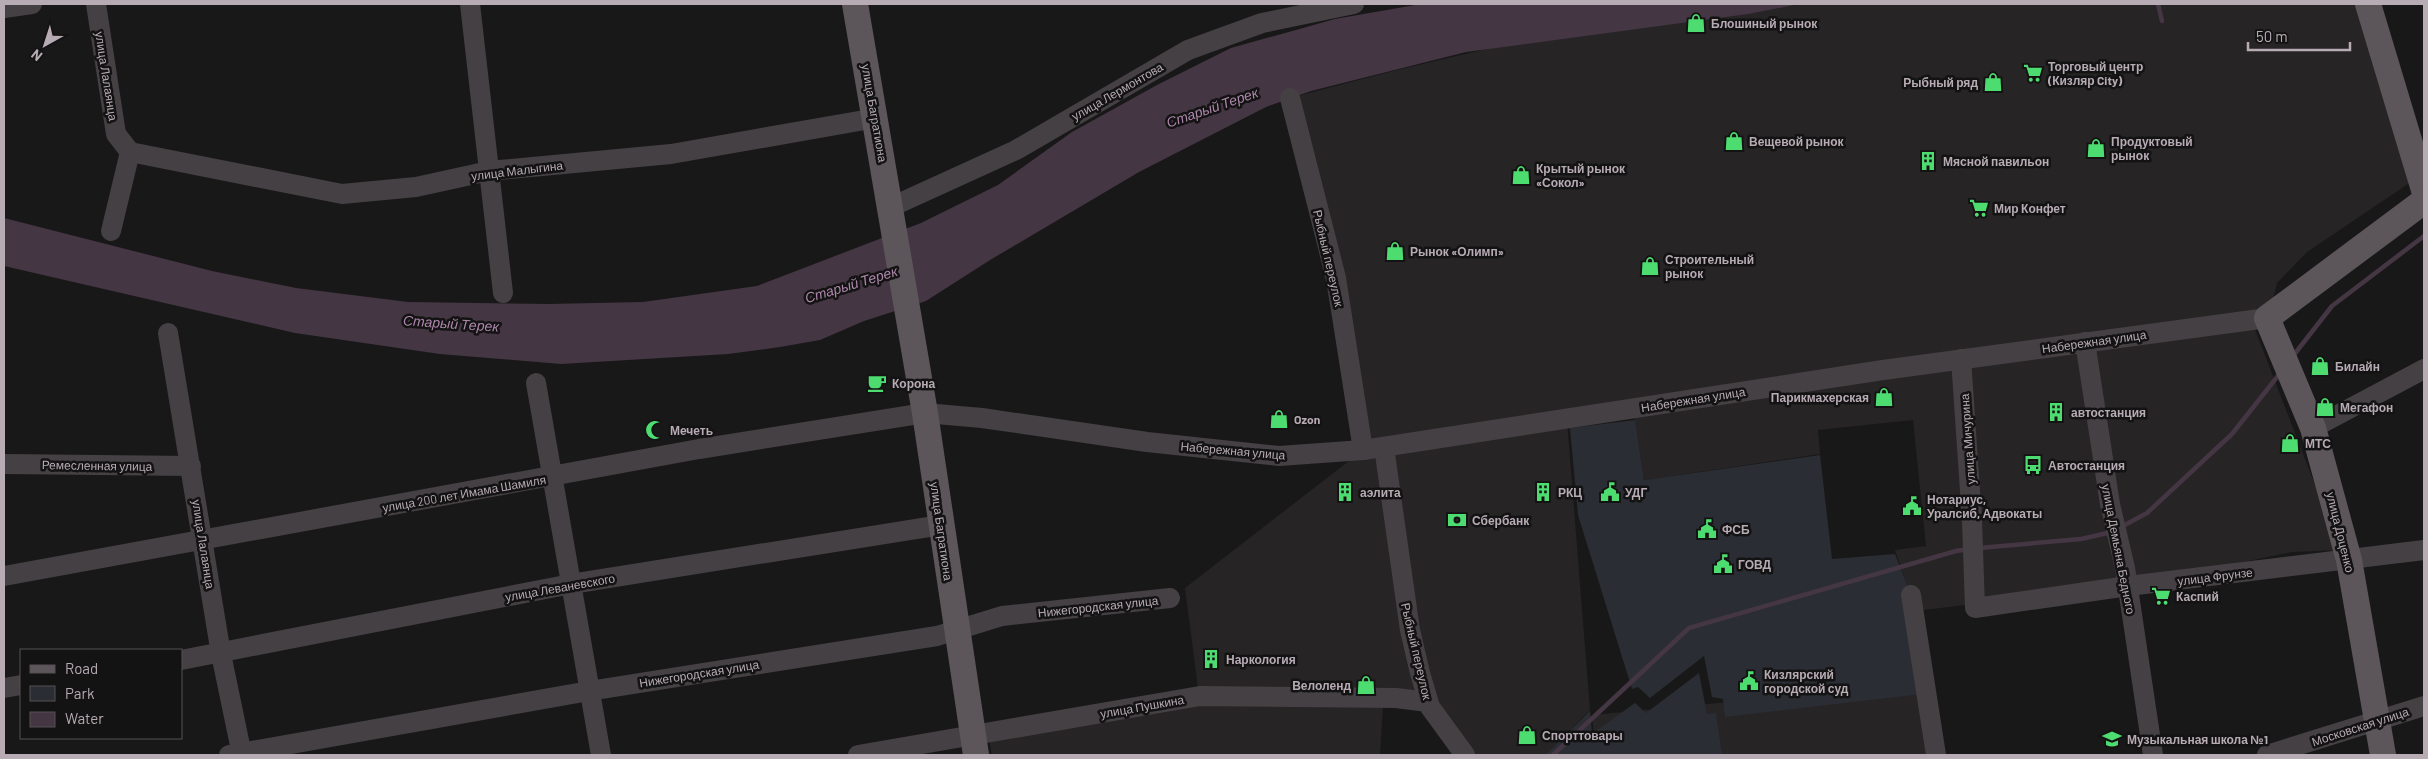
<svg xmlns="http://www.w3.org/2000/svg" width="2428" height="759" font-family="Barlow,sans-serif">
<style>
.built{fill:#262425}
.green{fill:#2a2d33}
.water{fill:#453644}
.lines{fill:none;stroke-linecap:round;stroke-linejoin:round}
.stream{stroke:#453644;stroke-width:4.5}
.minor{stroke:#454043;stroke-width:20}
.major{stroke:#5c555a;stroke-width:26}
.labels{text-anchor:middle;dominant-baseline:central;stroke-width:5;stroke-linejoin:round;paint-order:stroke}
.poi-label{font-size:12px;font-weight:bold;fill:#b7abb4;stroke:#141313;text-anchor:start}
.street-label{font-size:12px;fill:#b7abb4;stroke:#141313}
.water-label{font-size:14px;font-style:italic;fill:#ae87ac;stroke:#141313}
</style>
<rect width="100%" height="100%" fill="#191818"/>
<g class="built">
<path d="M1805,4H2358L2411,182L2307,252L2277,283L2268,319L2253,324L2340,550L2292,552L2128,586L1915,611L1895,550L1926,546L1913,420L1818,430L1820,454L1644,480L1633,409L1567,420L1590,710L1545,755H1465L1430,707H1383L1380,755H992L988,734L1199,696L1185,588L1363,450L1309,208L1290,98L1397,70L1504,45Z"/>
<path d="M1912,627L1933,755H1596L1592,715L1790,696Z"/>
</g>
<g class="green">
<path d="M1635,420L1644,480L1820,455L1832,559L1895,554L1914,603L1922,694L1725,717L1723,699L1712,697L1704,656L1650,698L1638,687L1632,689L1578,515L1570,428Z"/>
<path d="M1699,673L1707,714L1716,713L1722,755H1545L1590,711L1592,734L1635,703L1646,713Z"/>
</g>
<path class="water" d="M1421,4H1800L1748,14L1466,52L1311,91L1266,107L1139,172L990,260L926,301L864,321L820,340L780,347L728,354L561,364L440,354L295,333L4,266V218L212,271L296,288L408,302L549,304L643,302L757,286L921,223L998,185L1072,132L1157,85L1231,48L1335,19Z"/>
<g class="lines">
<g class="stream">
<path d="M2158,4L2162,21"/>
<path d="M2293,356L2332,306L2424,236"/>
<path d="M2121,527L2147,513L2232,434L2281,372"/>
<path d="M1979,548L2081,539L2112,532"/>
<path d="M1553,755L1689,628L1956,551L1969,549"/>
</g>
<g class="minor">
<path d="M96,4L116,134L130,152L111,231"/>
<path d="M470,4L503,293"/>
<path d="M4,8L32,4"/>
<path d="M1290,98L1336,278L1363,450"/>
<path d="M130,152L342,194L416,187L489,171L671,154L876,118"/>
<path d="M891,207L1016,150L1188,50L1262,23L1354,4"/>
<path d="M168,333L221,654L242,755"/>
<path d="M2085,342L2110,504L2125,568L2153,755"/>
<path d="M1961,359L1972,520L1975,608L2128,586L2424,550"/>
<path d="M536,383L601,755"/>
<path d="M2313,428L2424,369"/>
<path d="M1384,447L1410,630L1420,673L1430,707L1465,755"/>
<path d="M4,464L191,466"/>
<path d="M4,576L699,449L925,413L982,418L1147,442L1279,456L1363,450L1883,370L2267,318"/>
<path d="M1911,595L1936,755"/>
<path d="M181,660L571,584L941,525"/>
<path d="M4,688L21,685"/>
<path d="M229,755L589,691L937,636L1002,616L1170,598"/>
<path d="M858,755L1200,696L1396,698L1428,702"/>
<path d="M2267,755L2424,706"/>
</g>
<g class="major">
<path d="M855,4L925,413L976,755"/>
<path d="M2368,4L2424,190"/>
<path d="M2383,755L2349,560L2313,428L2267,318L2424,201"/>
</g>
</g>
<defs>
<g id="shop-bare" transform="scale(1.5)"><path d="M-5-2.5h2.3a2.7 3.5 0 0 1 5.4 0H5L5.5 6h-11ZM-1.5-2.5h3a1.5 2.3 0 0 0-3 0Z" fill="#4ddc70" stroke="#141313" stroke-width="2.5" paint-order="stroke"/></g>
<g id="supermarket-bare" transform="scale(1.5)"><path d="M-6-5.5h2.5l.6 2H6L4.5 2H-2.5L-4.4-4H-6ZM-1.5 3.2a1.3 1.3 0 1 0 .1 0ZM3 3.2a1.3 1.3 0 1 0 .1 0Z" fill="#4ddc70" stroke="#141313" stroke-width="2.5" paint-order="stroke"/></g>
<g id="building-bare" transform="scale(1.5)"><path d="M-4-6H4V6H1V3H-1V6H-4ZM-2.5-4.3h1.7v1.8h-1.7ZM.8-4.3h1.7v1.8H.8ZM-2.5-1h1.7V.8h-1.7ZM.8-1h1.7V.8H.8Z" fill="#4ddc70" stroke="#141313" stroke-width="2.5" paint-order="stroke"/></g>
<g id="cafe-bare" transform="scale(1.5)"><path d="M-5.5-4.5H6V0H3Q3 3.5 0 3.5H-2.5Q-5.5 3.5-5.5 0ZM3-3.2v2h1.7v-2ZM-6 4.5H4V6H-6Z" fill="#4ddc70" stroke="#141313" stroke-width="2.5" paint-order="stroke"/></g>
<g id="mosque-bare" transform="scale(1.5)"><path d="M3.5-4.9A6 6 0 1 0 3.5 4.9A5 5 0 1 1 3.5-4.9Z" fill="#4ddc70" stroke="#141313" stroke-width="2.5" paint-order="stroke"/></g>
<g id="bus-bare" transform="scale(1.5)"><path d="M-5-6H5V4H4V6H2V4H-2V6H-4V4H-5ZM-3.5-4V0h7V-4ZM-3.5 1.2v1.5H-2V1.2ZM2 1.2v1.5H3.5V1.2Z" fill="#4ddc70" stroke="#141313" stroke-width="2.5" paint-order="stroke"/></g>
<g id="civic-bare" transform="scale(1.5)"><path d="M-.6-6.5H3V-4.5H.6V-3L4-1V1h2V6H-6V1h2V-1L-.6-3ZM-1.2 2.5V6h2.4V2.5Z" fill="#4ddc70" stroke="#141313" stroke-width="2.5" paint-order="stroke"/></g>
<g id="bank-bare" transform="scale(1.5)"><path d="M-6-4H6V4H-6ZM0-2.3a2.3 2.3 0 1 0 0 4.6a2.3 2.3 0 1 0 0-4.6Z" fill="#4ddc70" stroke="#141313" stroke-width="2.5" paint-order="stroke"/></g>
<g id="school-bare" transform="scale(1.5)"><path d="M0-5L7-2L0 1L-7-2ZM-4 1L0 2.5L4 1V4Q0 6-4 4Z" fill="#4ddc70" stroke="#141313" stroke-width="2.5" paint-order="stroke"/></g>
</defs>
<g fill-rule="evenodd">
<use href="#shop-bare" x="1696" y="23"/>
<use href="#supermarket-bare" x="2033" y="73"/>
<use href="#shop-bare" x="1993" y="82"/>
<use href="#shop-bare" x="1734" y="141"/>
<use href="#shop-bare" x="2096" y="148"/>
<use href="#building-bare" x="1928" y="161"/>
<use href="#shop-bare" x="1521" y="175"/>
<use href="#supermarket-bare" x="1979" y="208"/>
<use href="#shop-bare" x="1395" y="251"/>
<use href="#shop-bare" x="1650" y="266"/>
<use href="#shop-bare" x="2320" y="366"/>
<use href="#cafe-bare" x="877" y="383"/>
<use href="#shop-bare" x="1884" y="397"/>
<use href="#shop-bare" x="2325" y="407"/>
<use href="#building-bare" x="2056" y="412"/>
<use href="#shop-bare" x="1279" y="419"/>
<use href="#mosque-bare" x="655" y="430"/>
<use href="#shop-bare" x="2290" y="443"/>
<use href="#bus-bare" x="2033" y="465"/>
<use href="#building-bare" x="1345" y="492"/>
<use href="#building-bare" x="1543" y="492"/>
<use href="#civic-bare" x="1610" y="492"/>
<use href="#civic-bare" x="1912" y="506"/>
<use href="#bank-bare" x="1457" y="520"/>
<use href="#civic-bare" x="1707" y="529"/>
<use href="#civic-bare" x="1723" y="564"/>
<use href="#supermarket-bare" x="2161" y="596"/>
<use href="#building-bare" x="1211" y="659"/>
<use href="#civic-bare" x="1749" y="681"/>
<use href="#shop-bare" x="1366" y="685"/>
<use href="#shop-bare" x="1527" y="735"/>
<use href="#school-bare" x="2112" y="739"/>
</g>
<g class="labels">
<g class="poi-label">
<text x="1711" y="23">Блошиный рынок</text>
<text x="2048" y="66">Торговый центр<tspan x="2048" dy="14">(Кизляр City)</tspan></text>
<text x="1978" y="82" text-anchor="end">Рыбный ряд</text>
<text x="1749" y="141">Вещевой рынок</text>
<text x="2111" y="141">Продуктовый<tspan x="2111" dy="14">рынок</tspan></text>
<text x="1943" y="161">Мясной павильон</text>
<text x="1536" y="168">Крытый рынок<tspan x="1536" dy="14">«Сокол»</tspan></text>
<text x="1994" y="208">Мир Конфет</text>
<text x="1410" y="251">Рынок «Олимп»</text>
<text x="1665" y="259">Строительный<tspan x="1665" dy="14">рынок</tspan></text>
<text x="2335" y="366">Билайн</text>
<text x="892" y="383">Корона</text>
<text x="1869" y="397" text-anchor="end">Парикмахерская</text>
<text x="2340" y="407">Мегафон</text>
<text x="2071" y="412">автостанция</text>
<text x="1294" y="419">Ozon</text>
<text x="670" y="430">Мечеть</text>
<text x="2305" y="443">МТС</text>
<text x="2048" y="465">Автостанция</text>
<text x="1360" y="492">аэлита</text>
<text x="1558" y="492">РКЦ</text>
<text x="1625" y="492">УДГ</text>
<text x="1927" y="499">Нотариус,<tspan x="1927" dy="14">Уралсиб, Адвокаты</tspan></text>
<text x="1472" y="520">Сбербанк</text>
<text x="1722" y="529">ФСБ</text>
<text x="1738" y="564">ГОВД</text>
<text x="2176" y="596">Каспий</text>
<text x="1226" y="659">Наркология</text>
<text x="1764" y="674">Кизлярский<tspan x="1764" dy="14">городской суд</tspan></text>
<text x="1351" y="685" text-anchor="end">Велоленд</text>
<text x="1542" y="735">Спорттовары</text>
<text x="2127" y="739">Музыкальная школа №1</text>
</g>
<g class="street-label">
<text transform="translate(107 76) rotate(81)">улица Лалаянца</text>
<text transform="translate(1117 91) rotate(-30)">улица Лермонтова</text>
<text transform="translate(875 113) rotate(80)">улица Багратиона</text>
<text transform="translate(517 170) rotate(-7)">улица Малыгина</text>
<text transform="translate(1329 258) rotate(77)">Рыбный переулок</text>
<text transform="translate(2094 341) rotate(-8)">Набережная улица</text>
<text transform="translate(1693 399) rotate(-9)">Набережная улица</text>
<text transform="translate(1967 439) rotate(-94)">улица Мичурина</text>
<text transform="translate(1233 450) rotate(5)">Набережная улица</text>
<text transform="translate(97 465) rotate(1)">Ремесленная улица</text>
<text transform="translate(464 493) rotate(-10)">улица 200 лет Имама Шамиля</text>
<text transform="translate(942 531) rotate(82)">улица Багратиона</text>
<text transform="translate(2341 532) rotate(76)">улица Доценко</text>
<text transform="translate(204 544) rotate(81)">улица Лалаянца</text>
<text transform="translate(2119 549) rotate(79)">улица Демьяна Бедного</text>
<text transform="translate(2215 576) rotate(-7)">улица Фрунзе</text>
<text transform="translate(560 587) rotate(-10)">улица Леваневского</text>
<text transform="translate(1098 606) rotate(-6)">Нижегородская улица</text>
<text transform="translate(1417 651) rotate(77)">Рыбный переулок</text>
<text transform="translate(699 673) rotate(-9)">Нижегородская улица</text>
<text transform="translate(1142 706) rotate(-10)">улица Пушкина</text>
<text transform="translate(2360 726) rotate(-18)">Московская улица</text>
</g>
<g class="water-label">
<text transform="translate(1212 107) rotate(-19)">Старый Терек</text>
<text transform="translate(851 284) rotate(-17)">Старый Терек</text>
<text transform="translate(451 323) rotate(4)">Старый Терек</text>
</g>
</g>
<rect width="2428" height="759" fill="none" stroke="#b7abb4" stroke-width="10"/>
<rect x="20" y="649" width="162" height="90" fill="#141313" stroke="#555053"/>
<rect x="30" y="665" width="25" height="8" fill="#5c555a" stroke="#555053"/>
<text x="65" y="674" font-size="15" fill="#b7abb4">Road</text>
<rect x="30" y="686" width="25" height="15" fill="#2a2d33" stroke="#555053"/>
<text x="65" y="699" font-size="15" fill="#b7abb4">Park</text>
<rect x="30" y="712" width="25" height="15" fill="#453644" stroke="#555053"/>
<text x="65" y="724" font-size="15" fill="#b7abb4">Water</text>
<g transform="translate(45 45) rotate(219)" stroke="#141313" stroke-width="4" paint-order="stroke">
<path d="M0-4L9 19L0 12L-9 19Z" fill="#b7abb4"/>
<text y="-8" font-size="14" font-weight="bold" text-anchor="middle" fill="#b7abb4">N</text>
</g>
<path d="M2248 42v8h102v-8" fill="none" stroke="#b7abb4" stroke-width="2.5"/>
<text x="2256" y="42" font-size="15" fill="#b7abb4" stroke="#141313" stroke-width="4" paint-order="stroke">50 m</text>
</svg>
